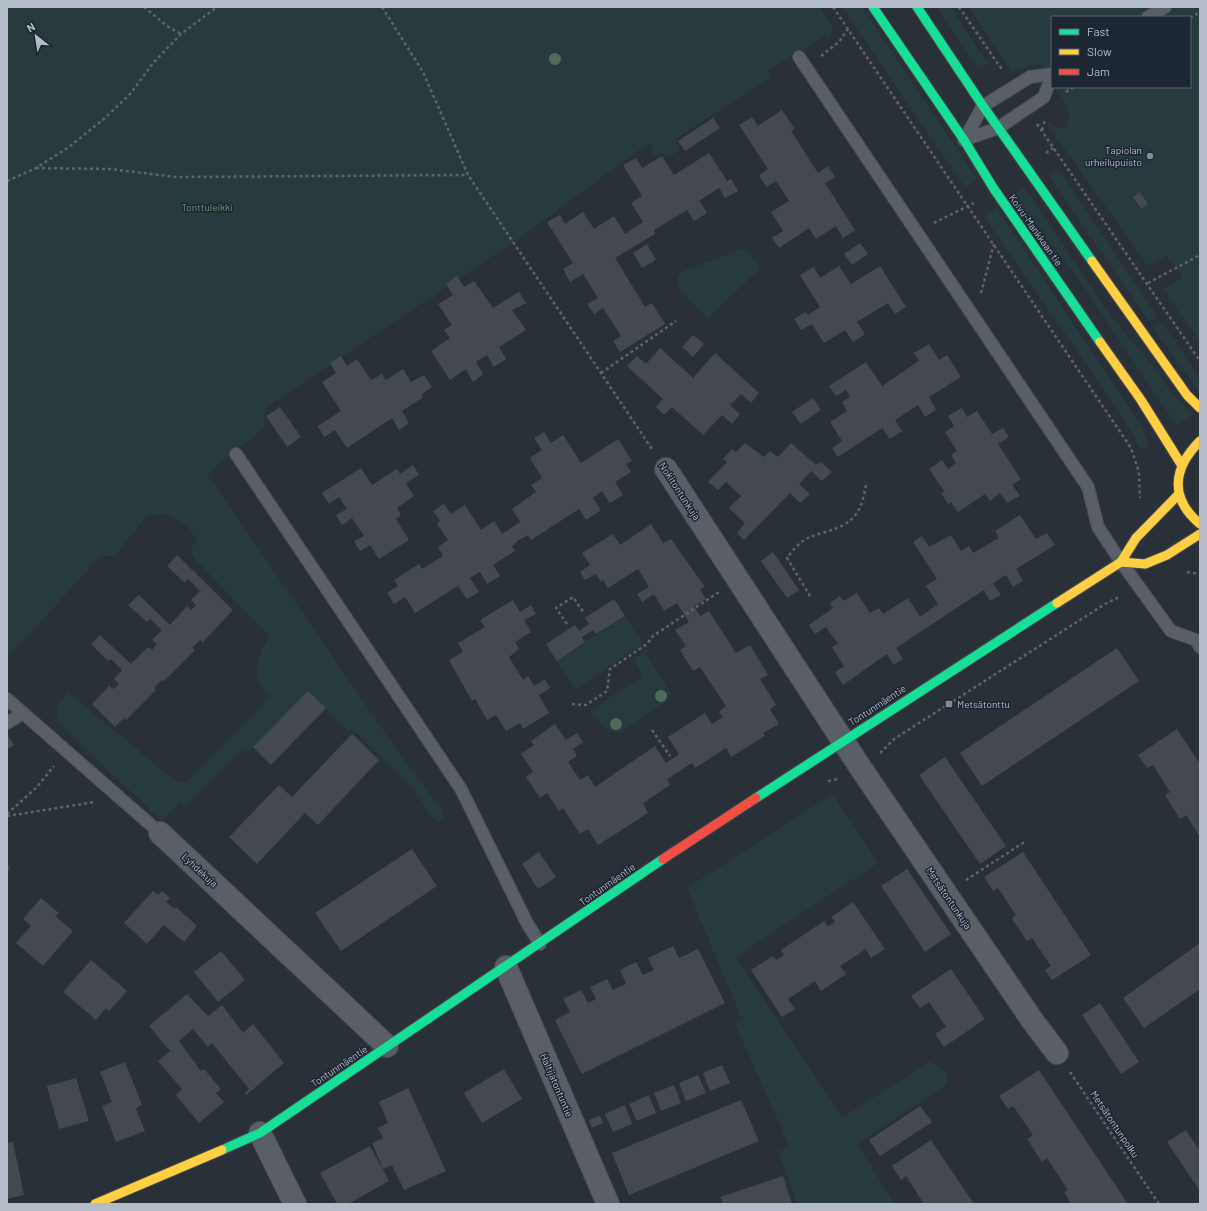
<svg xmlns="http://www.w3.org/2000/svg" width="1207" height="1211" font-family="Barlow,sans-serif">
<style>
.green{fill:#273a3e}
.building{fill:#444950}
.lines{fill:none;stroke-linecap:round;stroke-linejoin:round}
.lane-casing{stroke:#484c53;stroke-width:14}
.street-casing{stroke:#484c53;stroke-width:24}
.fast-casing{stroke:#484c53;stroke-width:11}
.slow-casing{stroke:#484c53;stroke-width:11}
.jam-casing{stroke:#484c53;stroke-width:11}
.path{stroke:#5d636a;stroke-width:2.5;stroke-dasharray:3 3;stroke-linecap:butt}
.lane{stroke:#5a5e66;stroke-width:12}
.street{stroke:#5a5e66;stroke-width:22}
.fast{stroke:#16e098;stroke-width:9}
.slow{stroke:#ffcf43;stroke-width:9}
.jam{stroke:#f24e42;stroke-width:9}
.tree{fill:#4e6a5a}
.poi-dot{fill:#848b96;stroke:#1d2633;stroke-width:1.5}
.labels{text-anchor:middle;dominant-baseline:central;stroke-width:3;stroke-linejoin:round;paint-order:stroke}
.poi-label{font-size:10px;fill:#b4bcc9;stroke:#1d2633;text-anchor:end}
.park-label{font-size:10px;fill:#6b9a76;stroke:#1d2633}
.street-label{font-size:10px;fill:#b4bcc9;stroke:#1d2633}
</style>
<rect width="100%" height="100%" fill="#2a3038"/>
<g class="green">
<path d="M7,7H820L833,27L830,40L826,35L768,71L770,77L677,138L675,142L680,150L667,158L663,154L653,156L651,143L643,147L521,237L265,408L266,411L263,414L265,428L207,474L394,746L441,809L444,816L438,823L429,813L416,792L356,732L347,730L308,692L253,747L245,753L241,750L185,807L180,802L162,821L57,722L58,705L68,692L174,780L186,783L271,696C250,681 255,656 270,637L195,559L190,551L197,540L186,524L166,514L147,516L115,556H100L27,637L7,656Z"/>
<path d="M842,7H862L977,179L965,187Z"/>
<path d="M936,7H951L979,51L989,62L981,68L974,62Z"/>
<path d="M968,7H1200V343L1163,289L1183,277L1166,254L1164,257L1148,266L1047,124L1049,122L1055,127L1065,128C1075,113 1063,100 1055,87H1190V17H1052V83L1039,63L1012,72Z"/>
<path d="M1056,169L1060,171L1157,316L1149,322L1048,174Z"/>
<path d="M1024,187L1109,314L1154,367L1173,395L1192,415L1177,426L1082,284L1013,195Z"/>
<path d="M997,208L1141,426L1150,446L1141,449L1119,411L985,218L987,214Z"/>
<path d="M746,248L760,268L708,319C700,310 664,282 683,271Z"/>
<path d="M1161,321L1200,379V394L1152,326Z"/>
<path d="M625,616L643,644L576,689L557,661Z"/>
<path d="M645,652L671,694L667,701L620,733C604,732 601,725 592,712L607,699L644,676L633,659Z"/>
<path d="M833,794L878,863L736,957L842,1118L930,1061L946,1072L947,1084L857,1144L895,1204H798L778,1152L790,1147L735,1024L742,1020L687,888Z"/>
</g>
<g class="building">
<path d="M782,110L795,129L791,131L818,173L828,166L835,177L825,183L855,230L843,238L836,226L816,239L809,228L779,248L772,238L783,231L771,212L789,201L776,181L766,187L759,175L768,169L739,125L752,117L758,126Z"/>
<path d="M713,118L720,128L685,151L678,141Z"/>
<path d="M709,153L727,181L731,179L738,191L725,198L719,188L699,201L707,213L694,221L687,210L654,230L655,234L615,258L645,307L652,303L665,324L620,352L613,341L621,336L603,308L594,314L587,304L598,298L583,274L570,282L563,269L573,263L547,222L560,215L565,224L583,212L594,229L614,216L625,234L643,222L631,203L642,196L623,165L636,158L642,168L662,156L674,175Z"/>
<path d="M1140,192L1148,204L1141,209L1133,197Z"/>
<path d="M860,243L868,254L852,265L844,254Z"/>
<path d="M647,244L656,260L642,268L633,253Z"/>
<path d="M839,266L851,284L880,266L906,307L895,314L888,303L857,322L865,334L853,342L845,330L824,343L812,324L801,330L794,319L806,312L808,315L820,307L800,275L814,267L820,278Z"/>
<path d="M457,276L464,287L474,281L493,308L519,292L526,303L512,310L526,330L499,347L506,359L494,367L487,355L476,362L483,374L473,382L466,369L450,380L431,351L450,338L444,330L452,325L438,304L453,295L446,284Z"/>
<path d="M693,335L704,344L693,357L682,347Z"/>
<path d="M929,344L939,360L947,355L961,377L929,397L936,410L925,417L918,405L895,420L902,431L890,439L882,428L838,457L832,448L842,441L830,422L847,411L842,402L850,397L846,390L836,396L829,386L866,362L882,386L919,361L914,353Z"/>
<path d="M660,348L693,378L715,353L759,393L751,403L741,394L730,405L740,414L732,424L722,415L703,435L672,407L664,415L656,407L663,399L627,366L637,356L646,364Z"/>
<path d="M341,356L347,366L357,359L371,380L382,374L386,380L403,369L411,382L424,375L432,387L422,394V398L402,411L409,423L399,430L392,418L347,448L335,430L324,437L318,426L341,411L322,382L336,373L330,363Z"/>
<path d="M813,398L821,410L801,424L792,412Z"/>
<path d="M280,407L301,437L287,447L266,416Z"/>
<path d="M962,408L967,417L977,411L992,434L1003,428L1009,437L998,444L1021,479L1012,485L1020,496L1007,503L1000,493L990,501L985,494L958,512L951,502L948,504L941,493L945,492L929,469L942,460L948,469L956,463L951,455L957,451L945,432L954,426L948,416Z"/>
<path d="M544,432L551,443L563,435L581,463L618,439L632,461L626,464L631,472L615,482L623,495L610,503L602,491L593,498L601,510L586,520L579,509L531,540L528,535L519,540L512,546L515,551L493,565L500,576L487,584L480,572L470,578L479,592L467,599L458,586L415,613L405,597L394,604L387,593L398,586L394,580L419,564L422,569L443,556L438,547L448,540L437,524L440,521L433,511L444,504L451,514L465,505L481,530L494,521L502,534L520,522L512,509L536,492L531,485L542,478L530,458L542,450L534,438Z"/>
<path d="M745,443L764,457L770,451L778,457L791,443L816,465L821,462L832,472L822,481L811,471L799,484L810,494L800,503L790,493L744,540L737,533L745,523L729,508L741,496L726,482L718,490L708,482L727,462L723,459L732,449L736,452Z"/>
<path d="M413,465L419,475L406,483L414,496L397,508L401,515L396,519L409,540L379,559L370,545L360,551L354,541L364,536L352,518L342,525L336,515L347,509L339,497L329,504L322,493L361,468L372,485L397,469L400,474Z"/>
<path d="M1020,515L1036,539L1047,533L1055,545L1016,569L1023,581L1013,587L1006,575L993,583L1001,595L990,601L984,590L896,648L903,659L894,665L887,654L843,685L835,672L844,666L832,647L838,644L826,627L815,634L809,625L833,608L830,603L840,596L843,601L857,593L870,613L879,608L883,614L908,598L920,617L938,604L926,586L937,579L913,542L922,536L929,547L951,535L961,551L969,546L973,553L999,538L995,531Z"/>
<path d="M651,524L663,543L671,539L705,587L700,589L706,599L694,606L700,616L709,611L736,653L750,645L768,675L760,679L776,705L770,709L779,724L763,733L765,736L731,757L726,748L695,768L692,763L667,779L670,785L643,803L648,813L598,845L588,829L580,834L563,808L559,811L547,793L540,798L526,777L533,772L521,754L534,745L531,741L555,724L566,740L577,733L583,742L573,749L577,756L568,762L580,780L588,775L595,787L655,746L666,763L679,754L668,737L705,713L712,724L723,717L719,712L726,706L700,667L693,671L680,650L686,646L675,630L689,622L677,603L664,611L654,594L642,602L637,594L649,587L638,569L608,588L603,580L601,582L596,574L585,580L580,572L590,565L582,553L613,534L620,545Z"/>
<path d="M773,552L799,590L787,598L761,561Z"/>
<path d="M177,555L233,610L203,642L200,640L192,648L195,650L164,681L162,680L154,688L156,690L126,720L124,718L115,727L92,704L109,686L113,689L119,684L114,679L122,670L111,659L108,661L91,644L100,635L131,664L148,647L152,650L157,644L152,640L162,630L150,619L147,622L128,605L139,595L170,625L187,606L191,610L196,605L191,600L200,591L188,579L185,583L167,566Z"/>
<path d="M614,599L625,616L596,634L593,630L582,637L585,642L557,661L546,644L575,625L579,631L589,624L585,618Z"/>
<path d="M513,600L520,612L531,605L536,614L524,620L531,632L515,642L519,649L509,657L523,680L528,676L534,686L545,679L550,688L539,695L549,713L523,729L520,723L506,731L496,715L487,720L475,699L472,701L449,660L463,652L458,643L485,627L480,620Z"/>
<path d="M1117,648L1139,681L982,786L960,753Z"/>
<path d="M308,691L326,708L271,765L253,747Z"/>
<path d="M1177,729L1200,764V837L1186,815L1180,819L1165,795L1170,792L1153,765L1147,768L1138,755Z"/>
<path d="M352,734L379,760L318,825L305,813L257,864L229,837L279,785L292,797Z"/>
<path d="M9,737L14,745L7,750V738Z"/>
<path d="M945,757L1006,846L980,864L919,775Z"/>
<path d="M412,849L437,886L341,951L315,913Z"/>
<path d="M539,852L556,877L538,889L522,864Z"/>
<path d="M1023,852L1091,955L1052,980L1045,970L1051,966L1032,938L1027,941L1012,919L1016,915L998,888L993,891L984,877Z"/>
<path d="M7,860L10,870L7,871Z"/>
<path d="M907,869L951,934L925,952L881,886Z"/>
<path d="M153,891L158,895L162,891L170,898L166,902L175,909L176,907L197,926L184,942L164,925L147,944L124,923Z"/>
<path d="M41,898L59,913L55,916L73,931L43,966L16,943L31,926L23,919Z"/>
<path d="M853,902L885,949L871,958L866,949L840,966L846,974L821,991L815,981L788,999L795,1009L782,1017L751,970L773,956L776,960L784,955L781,950L824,921L828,926L835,922L831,917Z"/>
<path d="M1200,943V989L1144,1028L1123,998Z"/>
<path d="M673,946L679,958L698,949L725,1003L582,1074L555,1020L570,1012L563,999L581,990L588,1003L596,999L590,987L607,979L613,990L626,984L620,970L636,962L643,975L654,970L648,958Z"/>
<path d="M221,951L245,980L218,1002L194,972Z"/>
<path d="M91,960L127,991L109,1011L106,1008L96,1020L63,992Z"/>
<path d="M951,969L985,1019L944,1047L935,1034L946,1027L929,1002L920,1008L911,996Z"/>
<path d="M187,994L208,1016L222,1005L243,1033L253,1024L284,1063L246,1095L245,1093L249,1089L212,1043L208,1047L193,1029L179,1041L201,1071L204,1069L221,1089L216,1093L224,1102L199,1123L176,1095L182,1089L158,1061L170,1051L149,1026Z"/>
<path d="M1100,1003L1139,1062L1121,1074L1082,1015Z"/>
<path d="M125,1062L142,1105L136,1108L145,1131L116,1142L102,1106L112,1102L100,1072Z"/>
<path d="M722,1065L730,1083L710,1091L703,1073Z"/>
<path d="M504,1069L522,1099L482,1123L464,1093Z"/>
<path d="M1039,1070L1128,1204H1071L1064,1192L1068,1190L1047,1158L1042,1162L1027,1139L1033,1135L1013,1106L1008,1109L999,1096Z"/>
<path d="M698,1075L706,1093L686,1101L679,1083Z"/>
<path d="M76,1078L89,1121L59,1129L47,1086Z"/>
<path d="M674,1085L681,1103L661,1111L654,1093Z"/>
<path d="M408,1088L446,1171L404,1190L392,1165L383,1169L372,1143L383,1138L378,1128L388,1123L379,1102Z"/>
<path d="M649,1095L656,1113L637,1121L629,1104Z"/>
<path d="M741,1100L759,1141L629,1195L612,1153Z"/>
<path d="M625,1105L632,1124L613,1132L605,1114Z"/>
<path d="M920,1106L932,1122L880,1156L869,1140Z"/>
<path d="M600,1116L603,1123L592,1128L589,1120Z"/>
<path d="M1186,1130L1200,1151V1191L1167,1142Z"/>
<path d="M931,1140L974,1204H924L906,1176L901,1180L892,1166Z"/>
<path d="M13,1142L24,1195L7,1199V1143Z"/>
<path d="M370,1146L389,1181L348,1204H337L320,1173Z"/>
<path d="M783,1176L792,1204H723L720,1197Z"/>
</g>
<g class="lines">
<g class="lane-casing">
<g id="lane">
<path d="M1148,17L1165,7"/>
<path d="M799,57L1088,487L1098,527L1121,562L1171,631L1196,640L1200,647"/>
<path d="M964,140L983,106L1030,77L1052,74"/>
<path d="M964,140L998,128L1044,97L1052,74"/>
<path d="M236,454L461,789L527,923L540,944"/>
<path d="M7,699L160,833"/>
<path d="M7,723L23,713"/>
</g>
</g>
<g class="street-casing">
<g id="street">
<path d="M666,469L860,767L1032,1020L1057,1053"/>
<path d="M160,833L387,1046"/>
<path d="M506,967L608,1204"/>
<path d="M260,1133L295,1204"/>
</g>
</g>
<g class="fast-casing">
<g id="fast">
<path d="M873,7L964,140L994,189L1100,342"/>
<path d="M917,7L983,106L1092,261"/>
<path d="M756,798L1057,603"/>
<path d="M222,1150L260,1133L663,859"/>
</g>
</g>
<g class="slow-casing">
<g id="slow">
<path d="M1092,261L1187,395L1200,408"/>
<path d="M1100,342L1141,400L1181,464"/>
<path d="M1200,441C1173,468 1169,498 1200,524"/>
<path d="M1121,562L1145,564L1167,555L1200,534"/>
<path d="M1057,603L1121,562L1136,538L1179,494"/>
<path d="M95,1204L222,1150"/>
</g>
</g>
<g class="jam-casing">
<path id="jam" d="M663,859L756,798"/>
</g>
<g class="path">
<path d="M144,7L167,26L181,34"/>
<path d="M382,7L423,72L468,175L652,449"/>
<path d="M833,7L1131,448L1139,472L1140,498"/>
<path d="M959,7L1003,71"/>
<path d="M1190,18L1200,12"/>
<path d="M821,56L839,42L848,29"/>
<path d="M1066,92L1074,87"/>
<path d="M1037,124L1200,361"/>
<path d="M1042,130L1045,120"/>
<path d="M1046,153L1053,148"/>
<path d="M36,168L110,169L176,177L468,175"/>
<path d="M7,181L36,168L69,147L105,118L131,93L153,63L181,34L217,7"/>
<path d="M934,223L974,203"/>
<path d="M1148,283L1200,255"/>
<path d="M981,293L994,244"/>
<path d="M601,373L676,321"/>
<path d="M1187,572L1200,574"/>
<path d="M810,596L787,558C793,550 800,541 810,537C825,531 846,529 856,514C863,505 864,492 867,482"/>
<path d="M567,624L556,608L573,597L584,613"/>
<path d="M572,704L586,705L607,691L610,669L647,644L653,636L719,592"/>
<path d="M652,730L670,756"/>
<path d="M880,753L894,739L1105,604L1121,596"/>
<path d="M828,781L838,779"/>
<path d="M7,814L37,787L54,766"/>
<path d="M7,816L95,802"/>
<path d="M966,880L1026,841"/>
<path d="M1070,1072L1159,1204"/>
</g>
<use href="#lane" class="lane"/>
<use href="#street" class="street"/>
<use href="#fast" class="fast"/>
<use href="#slow" class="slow"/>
<use href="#jam" class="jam"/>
</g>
<g class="tree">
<circle cx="555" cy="59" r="6"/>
<circle cx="661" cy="696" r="6"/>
<circle cx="616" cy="724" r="6"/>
</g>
<g class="poi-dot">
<circle cx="1150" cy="156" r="4"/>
<rect x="945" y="700" width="8" height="8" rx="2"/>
</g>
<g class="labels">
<g class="poi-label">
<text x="1142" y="150">Tapiolan<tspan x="1142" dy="12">urheilupuisto</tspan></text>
<text x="957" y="704" text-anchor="start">Metsätonttu</text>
</g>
<g class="park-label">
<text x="207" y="207">Tonttuleikki</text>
</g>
<g class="street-label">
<text transform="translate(1036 230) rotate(55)">Koivu-Mankkaan tie</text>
<text transform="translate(680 491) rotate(57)">Nokitontunkuja</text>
<text transform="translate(877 705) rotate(-33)">Tontunmäentie</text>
<text transform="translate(200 870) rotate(43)">Lyhdekuja</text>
<text transform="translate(607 884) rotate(-35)">Tontunmäentie</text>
<text transform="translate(949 898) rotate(56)">Metsätontunkuja</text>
<text transform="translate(339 1066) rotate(-34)">Tontunmäentie</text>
<text transform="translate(557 1085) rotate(67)">Haltijatontuntie</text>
<text transform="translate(1115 1124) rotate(56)">Metsätontunpolku</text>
</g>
</g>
<rect width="1207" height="1211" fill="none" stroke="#b4bcc9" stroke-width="16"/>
<rect x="1051" y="16" width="140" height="72" fill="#1d2633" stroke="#59626f"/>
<rect x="1059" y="29" width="20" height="6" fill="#16e098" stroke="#59626f"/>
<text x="1087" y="36" font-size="12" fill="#b4bcc9">Fast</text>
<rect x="1059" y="49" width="20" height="6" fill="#ffcf43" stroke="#59626f"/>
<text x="1087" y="56" font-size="12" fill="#b4bcc9">Slow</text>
<rect x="1059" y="69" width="20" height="6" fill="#f24e42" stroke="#59626f"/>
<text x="1087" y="76" font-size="12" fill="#b4bcc9">Jam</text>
<g transform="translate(36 36) rotate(330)" stroke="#1d2633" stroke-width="3" paint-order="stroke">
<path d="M0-3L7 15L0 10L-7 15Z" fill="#b4bcc9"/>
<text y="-6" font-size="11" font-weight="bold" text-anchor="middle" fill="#b4bcc9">N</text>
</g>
</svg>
